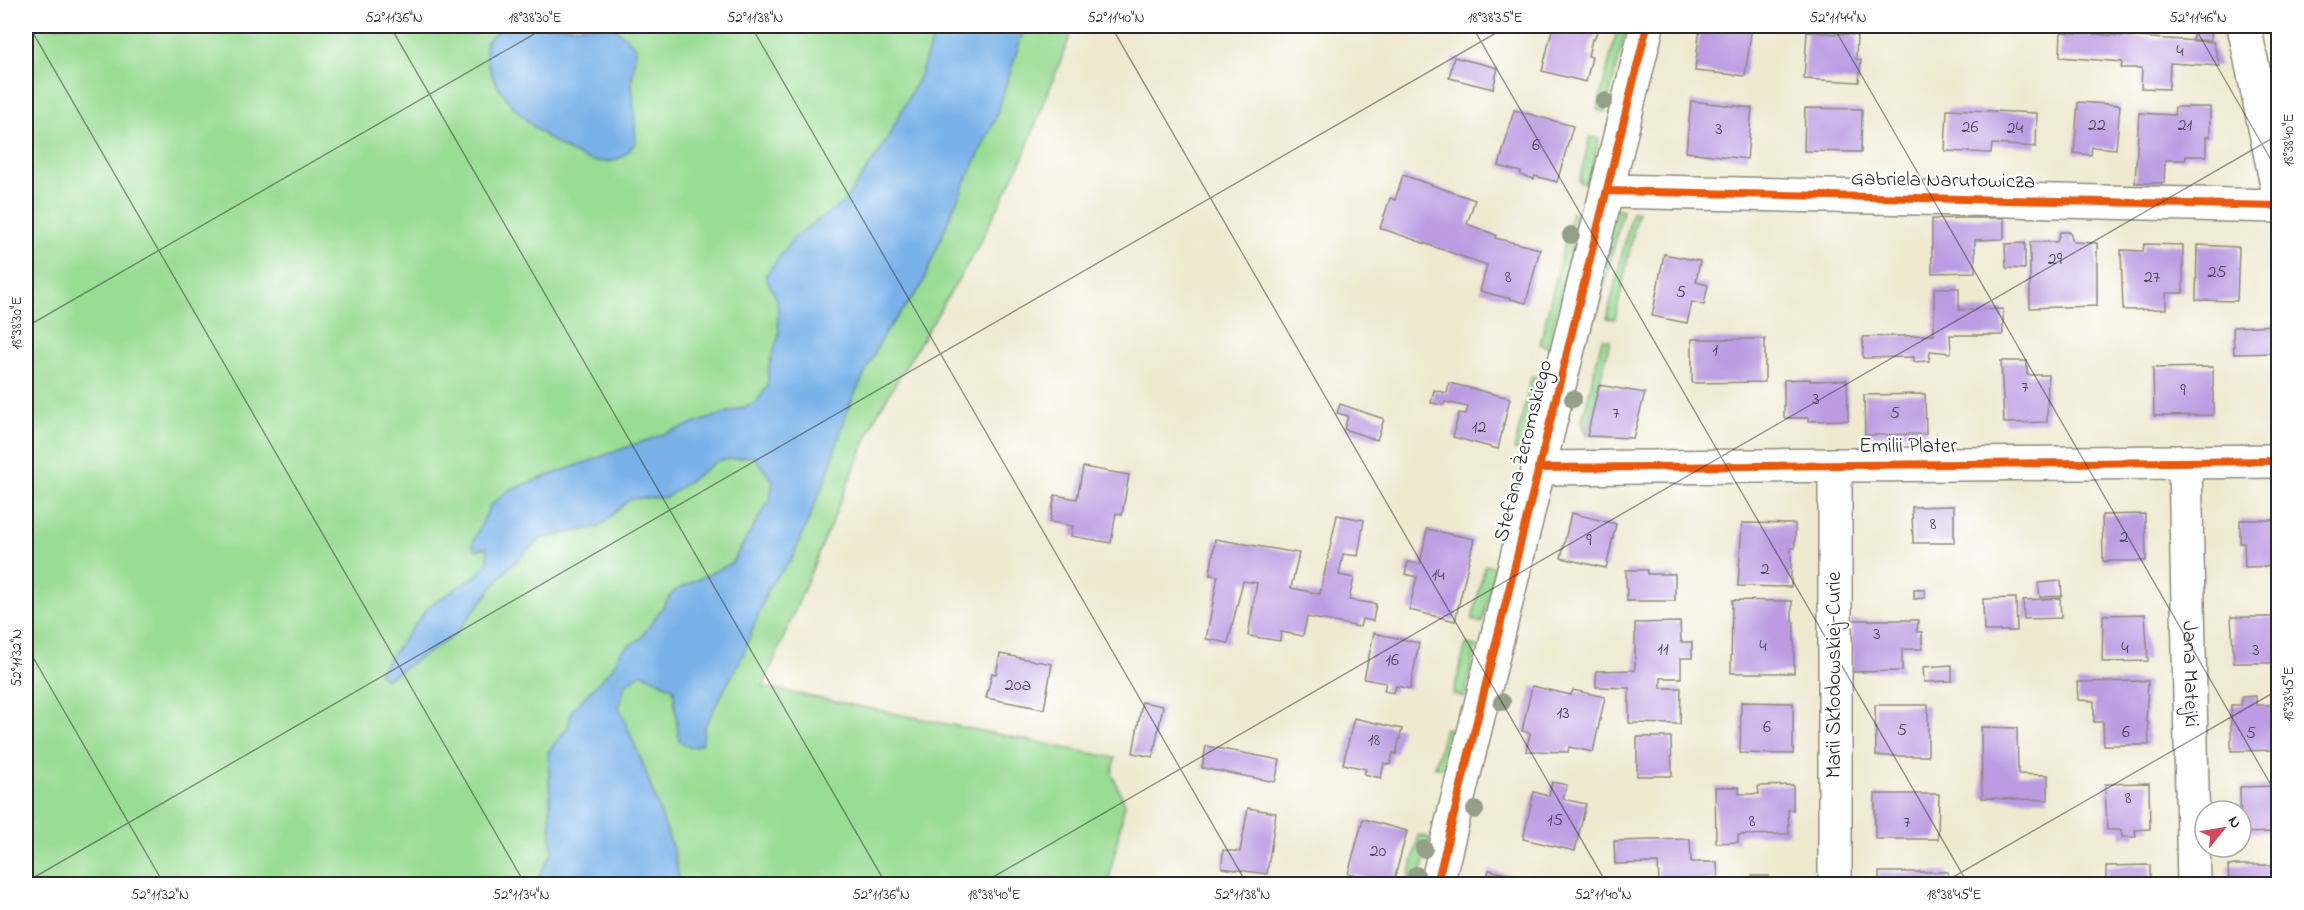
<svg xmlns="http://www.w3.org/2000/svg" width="2304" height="910" font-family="'Indie Flower',sans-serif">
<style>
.green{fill:#99dc93;stroke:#62845f;stroke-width:1.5}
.water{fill:#79b2e9;stroke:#526e8a;stroke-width:1.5}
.building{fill:#bc9be2}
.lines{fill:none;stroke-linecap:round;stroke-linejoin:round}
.minor-casing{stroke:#8d8a7e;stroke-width:36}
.minor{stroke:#fff;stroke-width:33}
.cycleway-casing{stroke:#fff;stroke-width:11}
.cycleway{stroke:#e8590c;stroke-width:8}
.tree{fill:#959e86}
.ticks{fill:none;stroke:#2b2b2b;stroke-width:1.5;stroke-opacity:0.45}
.labels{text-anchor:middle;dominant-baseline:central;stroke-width:4.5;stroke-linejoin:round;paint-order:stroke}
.number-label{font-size:18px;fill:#4f4759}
.street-label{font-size:21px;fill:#2b2b2b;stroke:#fff}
.neatline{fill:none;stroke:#2b2b2b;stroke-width:2}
.ticks-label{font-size:15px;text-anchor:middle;fill:#2b2b2b}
</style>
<rect width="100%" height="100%" fill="#fff"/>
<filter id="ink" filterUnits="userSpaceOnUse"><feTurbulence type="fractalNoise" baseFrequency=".0167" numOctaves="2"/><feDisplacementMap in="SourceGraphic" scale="12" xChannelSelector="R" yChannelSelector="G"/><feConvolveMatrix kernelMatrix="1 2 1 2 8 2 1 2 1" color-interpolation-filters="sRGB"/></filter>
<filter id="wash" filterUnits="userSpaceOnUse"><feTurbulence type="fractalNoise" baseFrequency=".008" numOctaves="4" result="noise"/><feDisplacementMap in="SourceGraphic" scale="24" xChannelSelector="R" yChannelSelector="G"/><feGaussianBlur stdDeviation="1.35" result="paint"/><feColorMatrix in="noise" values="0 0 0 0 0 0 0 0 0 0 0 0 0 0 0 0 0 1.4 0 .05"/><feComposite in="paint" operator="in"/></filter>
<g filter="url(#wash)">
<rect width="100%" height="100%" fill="#efe9d0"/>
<g class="green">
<path d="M26,26H1074L1021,162L975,252L877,414L763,687L1115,758L1112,774L1125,804L1108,884H26Z"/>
<path d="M1618,26L1627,27L1605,112L1597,110Z"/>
<path d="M1590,137L1599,139L1588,184L1579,182Z"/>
<path d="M1616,208L1623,210L1596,318L1589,316Z"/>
<path d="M1638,211L1615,319L1607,318L1632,212Z"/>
<path d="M1572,212L1580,214L1548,347L1540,344Z"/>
<path d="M1602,339L1610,340L1587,436L1582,422Z"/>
<path d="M1532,376L1541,378L1522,452L1514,450Z"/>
<path d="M1485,565L1495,567L1482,623L1472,620Z"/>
<path d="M1466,644L1476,646L1464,697L1453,694Z"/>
<path d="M1445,728L1456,730L1446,769L1435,767Z"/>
<path d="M1419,835L1430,838L1418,884H1407Z"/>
</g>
<g class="water">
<path d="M505,26H613L636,47L632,80L636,142C632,147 626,156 620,158C585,176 524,123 505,96C498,87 491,74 488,64C485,57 486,48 486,41Z"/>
<path d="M937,26H1025L995,120L953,209L921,287L884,334L849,406L826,478L792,559L770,585L743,655L704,728L703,743L690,748L679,741L673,688L642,673L625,685L619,707L643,764L673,849L680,884H535L552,853L548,752L568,727L572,710L612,668L622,650L640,639L674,591L732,563L770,499L773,481L753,456L717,461L667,497L630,499L599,527L542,538L508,568L454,636L388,678H383L379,672L428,607L477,575L488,562L487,547L476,550L472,544L490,506L509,490L672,431L756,403L767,387L769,365L779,335L777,300L765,276L795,236L844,202L883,147L920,75Z"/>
</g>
<g id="blocks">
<g class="building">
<path d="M1540,26H1599L1594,40L1592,39L1588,56L1592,57L1586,82L1542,71L1552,30Z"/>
<path d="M1700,26H1752L1745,76L1695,71Z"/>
<path d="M2193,26H2212L2211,40H2193Z"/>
<path d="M1807,32L1857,35L1856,59L1861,60L1859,82L1804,79Z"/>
<path d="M2061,32L2213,42L2220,66L2170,63L2169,89L2141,88L2142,68H2121L2122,62L2060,57Z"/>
<path d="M1454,57L1498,68L1493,89L1449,78Z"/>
<path d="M1691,101L1752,108L1747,159L1686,152Z"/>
<path d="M2078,102L2120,105L2116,149L2092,147L2091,155L2074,153Z"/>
<path d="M2175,107H2210V137H2206V156H2186L2185,160H2165L2164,183H2135L2139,113L2174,115Z"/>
<path d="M1805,108L1862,109L1861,152L1804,151Z"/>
<path d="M1947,109L2037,113L2036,147L1992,144L1991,153L1945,151Z"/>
<path d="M1514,110L1573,126L1557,182L1535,176L1534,179L1521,175V172L1499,166Z"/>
<path d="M1403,175L1475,200L1467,224L1496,235L1495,238L1540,249L1526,303L1480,291L1487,265L1380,228L1390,198L1395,200Z"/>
<path d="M1962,218H2004V239L1975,240V272L1932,273V219Z"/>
<path d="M2060,232H2070L2073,242L2097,243V306L2030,308V242H2057Z"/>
<path d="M2025,243V269L2006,268L2005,244Z"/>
<path d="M2144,244L2183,245V293H2166V309L2123,310L2121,250L2143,251Z"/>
<path d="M2197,245L2239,247L2237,301L2196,300Z"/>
<path d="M1664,254L1700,261L1696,282L1708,285L1704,305L1692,302L1687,323L1652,316Z"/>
<path d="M1934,288H1959V310L2003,309V335H1950L1951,353L1930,351L1929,361L1914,362V357L1863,358V337L1934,335Z"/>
<path d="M2278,325V353L2234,354L2233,327Z"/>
<path d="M1692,339H1765V382L1692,383Z"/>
<path d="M2001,361H2027V375H2048L2047,422L2004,423Z"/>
<path d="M2213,367V415L2154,416L2153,368Z"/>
<path d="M1810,379V381L1847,380L1848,420L1808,421V418H1784V380Z"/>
<path d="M1449,383L1510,398L1498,449L1453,437L1459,413L1466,414L1468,407L1445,402L1444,405L1431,403L1434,390L1447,393Z"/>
<path d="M1599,385L1645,393L1633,438L1587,436Z"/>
<path d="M1925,394L1926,434L1865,435L1864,395Z"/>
<path d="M1340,404L1384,419L1377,440L1344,429L1348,416L1337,413Z"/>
<path d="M1083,467L1129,475L1122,515L1116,513L1111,543L1071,536L1073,526L1050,522L1055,495L1077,499Z"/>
<path d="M1954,506V543H1913L1912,507Z"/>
<path d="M1571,513L1616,524L1606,568L1561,558Z"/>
<path d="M2145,514L2146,561H2103L2102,515Z"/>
<path d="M1337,515L1364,520L1358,556L1343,554L1339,575L1354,578L1349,600L1376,604L1373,621L1362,619L1360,627L1307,617L1303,636L1281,632L1280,641L1248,636L1257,583L1243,581L1228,643L1206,639L1218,576L1210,575L1215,539L1299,553L1291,588L1320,594Z"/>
<path d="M2240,520H2278V566L2245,567L2244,543H2240Z"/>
<path d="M1742,523L1795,524V548H1791V587L1738,586Z"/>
<path d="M1427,529L1474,539L1455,621L1409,610L1417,577L1405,574L1408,562L1420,564Z"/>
<path d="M1626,570H1647V574H1675V601H1627Z"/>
<path d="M2061,581L2062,596L2040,597L2038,583Z"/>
<path d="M1914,590H1925V598L1914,599Z"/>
<path d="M2016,598L2017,631H1984L1983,599Z"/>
<path d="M2060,598L2061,618L2024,619L2023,600Z"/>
<path d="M1732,600L1792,601V621L1794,622V673H1731Z"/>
<path d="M2145,614L2148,661L2102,662L2103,615Z"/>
<path d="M2231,617H2278V663H2234Z"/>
<path d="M1851,620H1918L1917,632H1922V649H1902V671L1852,672Z"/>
<path d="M1680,622L1681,642H1692V658H1681V678H1661V688H1681L1680,724L1629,723V688L1596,687V671L1635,670V623Z"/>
<path d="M1374,633L1419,643L1410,689L1396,686L1394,693L1384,691L1386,683L1364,679Z"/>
<path d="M1000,654L1052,664L1044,709L986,698L992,673L996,674Z"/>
<path d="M1952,665V681L1924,682L1923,667Z"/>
<path d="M2148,681L2146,721L2148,722L2149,745H2104L2103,722H2094V701L2078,700L2077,682Z"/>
<path d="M1532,686L1571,695L1573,690L1605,697L1593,752L1569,747L1568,752L1526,751L1530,733L1522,731Z"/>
<path d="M2256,696V705H2272L2271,718L2278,717V750L2231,751V705H2241L2242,697Z"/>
<path d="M1142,702L1163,706L1153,757L1133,753Z"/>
<path d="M1741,702L1793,703V754L1740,753Z"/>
<path d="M1875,705H1928V756H1876Z"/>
<path d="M1354,718L1402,729L1396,754L1393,753L1390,765L1384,763L1381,778L1364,774L1366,769L1343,764Z"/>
<path d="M1981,727L2017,728L2018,774L2048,775V800L1982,798Z"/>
<path d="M1637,737H1671L1672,776H1637Z"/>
<path d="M1206,746L1280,760L1275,782L1202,768Z"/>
<path d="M1552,782L1567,785L1563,799L1586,804L1575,851L1523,839L1534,792L1549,796Z"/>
<path d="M2149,783L2150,829L2135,830L2136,837H2122L2121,830H2107L2105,784Z"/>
<path d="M1793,785V810H1788L1789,834L1738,835V842L1716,843L1715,787H1739V794H1759L1758,786Z"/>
<path d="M2278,786V832L2241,833L2240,787Z"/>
<path d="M1875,794H1939L1938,839H1875Z"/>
<path d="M1248,808L1276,813L1267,874L1222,868L1223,850L1240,852Z"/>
<path d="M1363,819L1407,831L1393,884L1348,874Z"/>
<path d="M1690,839L1691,862H1717L1718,880H1706V884H1659L1658,863L1615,864L1614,841Z"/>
<path d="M2150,865V884H2106V866Z"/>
<path d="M2236,865H2278V884H2229L2228,866Z"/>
<path d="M1489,870L1531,880L1530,884H1485Z"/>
<rect x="1879" y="872" width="69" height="12"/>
<path d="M1752,876H1769V884H1751Z"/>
</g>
</g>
</g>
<g filter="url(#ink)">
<use href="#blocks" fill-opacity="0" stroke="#8d8a7e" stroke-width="1.5"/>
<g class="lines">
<g class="minor-casing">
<g id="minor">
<path d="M2244,26L2278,190"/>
<path d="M1607,191L2278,206"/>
<path id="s1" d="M2185,462L2194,884"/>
<path d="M1835,465V884"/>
<path d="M1538,468L2278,461"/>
<path d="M1437,884L1647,26"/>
</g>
</g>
<use href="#minor" class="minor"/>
<g class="cycleway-casing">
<g id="cycleway">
<path d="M1607,191L2278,206"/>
<path d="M1538,468L2278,461"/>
<path d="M1437,884L1647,26"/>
</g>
</g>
<use href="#cycleway" class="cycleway"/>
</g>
<g class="tree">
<circle cx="1604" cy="101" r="9"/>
<circle cx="1571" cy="235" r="9"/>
<circle cx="1573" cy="399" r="9"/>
<circle cx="1502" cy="702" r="9"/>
<circle cx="1475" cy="810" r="9"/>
<circle cx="1424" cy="849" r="9"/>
<circle cx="1416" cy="875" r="9"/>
</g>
</g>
<path class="ticks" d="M29,26L525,884M390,26L886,884M751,26L1247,884M1111,26L1607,884M1472,26L1968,884M1833,26L2278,797M2194,26L2278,172M26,327L548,26M26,645L164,884M26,882L1508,26M981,884L2278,135M1941,884L2278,690"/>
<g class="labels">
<g class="number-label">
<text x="2180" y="52">4</text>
<text x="2097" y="126">22</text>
<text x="2185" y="126">21</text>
<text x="1970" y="128">26</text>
<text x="2015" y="129">24</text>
<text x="1719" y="130">3</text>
<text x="1536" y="146">6</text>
<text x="2055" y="260">29</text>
<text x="2217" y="273">25</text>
<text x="1508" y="278">8</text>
<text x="2152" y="278">27</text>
<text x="1681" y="293">5</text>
<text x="1715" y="351">1</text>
<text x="2025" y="388">7</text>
<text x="2183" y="391">9</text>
<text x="1816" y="400">3</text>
<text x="1616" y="414">7</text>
<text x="1895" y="414">5</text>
<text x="1479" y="428">12</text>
<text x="1933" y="525">8</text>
<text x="2124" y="538">2</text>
<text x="1589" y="541">9</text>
<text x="1765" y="570">2</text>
<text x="1438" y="576">14</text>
<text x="1877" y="635">3</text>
<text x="1763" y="647">4</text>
<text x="2125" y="649">4</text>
<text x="1663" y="650">11</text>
<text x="2256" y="651">3</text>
<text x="1392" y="661">16</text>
<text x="1018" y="686">20a</text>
<text x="1563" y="714">13</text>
<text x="1767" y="728">6</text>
<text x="1902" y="731">5</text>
<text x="2126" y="733">6</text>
<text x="2251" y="734">5</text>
<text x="1374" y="741">18</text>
<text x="2128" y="799">8</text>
<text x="1555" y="821">15</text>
<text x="1752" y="822">8</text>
<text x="1907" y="823">7</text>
<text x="1378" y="852">20</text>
</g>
<g class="street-label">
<text transform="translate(1943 181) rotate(1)">Gabriela Narutowicza</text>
<text x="1908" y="447">Emilii Plater</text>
<text transform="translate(1524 451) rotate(-76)">Stefana Żeromskiego</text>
<text stroke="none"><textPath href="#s1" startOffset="212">Jana Matejki</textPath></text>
<text transform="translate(1835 675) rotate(-90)">Marii Skłodowskiej-Curie</text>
</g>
</g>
<rect width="2304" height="910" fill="none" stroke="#fff" stroke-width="66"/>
<g transform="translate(2223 829) rotate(60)"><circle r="28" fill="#ffffff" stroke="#aaaaaa" stroke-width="1.5"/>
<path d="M0-4.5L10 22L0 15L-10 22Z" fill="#d1495b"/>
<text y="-9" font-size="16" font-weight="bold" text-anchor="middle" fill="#2b2b2b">N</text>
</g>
<rect x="33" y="33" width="2238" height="844" class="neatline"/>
<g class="ticks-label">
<text x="394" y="22">52°11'36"N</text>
<text x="535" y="22">18°38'30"E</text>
<text x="755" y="22">52°11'38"N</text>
<text x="1116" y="22">52°11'40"N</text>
<text x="1495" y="22">18°38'35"E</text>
<text x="1838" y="22">52°11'44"N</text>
<text x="2198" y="22">52°11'46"N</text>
<text transform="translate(2288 140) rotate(-90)" y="5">18°38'40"E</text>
<text transform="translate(16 323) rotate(-90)" y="5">18°38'30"E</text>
<text transform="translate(16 658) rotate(-90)" y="5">52°11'32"N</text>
<text transform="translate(2288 694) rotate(-90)" y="5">18°38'45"E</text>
<text x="160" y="899">52°11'32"N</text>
<text x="521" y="899">52°11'34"N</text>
<text x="881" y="899">52°11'36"N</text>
<text x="994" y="899">18°38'40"E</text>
<text x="1242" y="899">52°11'38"N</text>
<text x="1603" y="899">52°11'40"N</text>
<text x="1954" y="899">18°38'45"E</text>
</g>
</svg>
